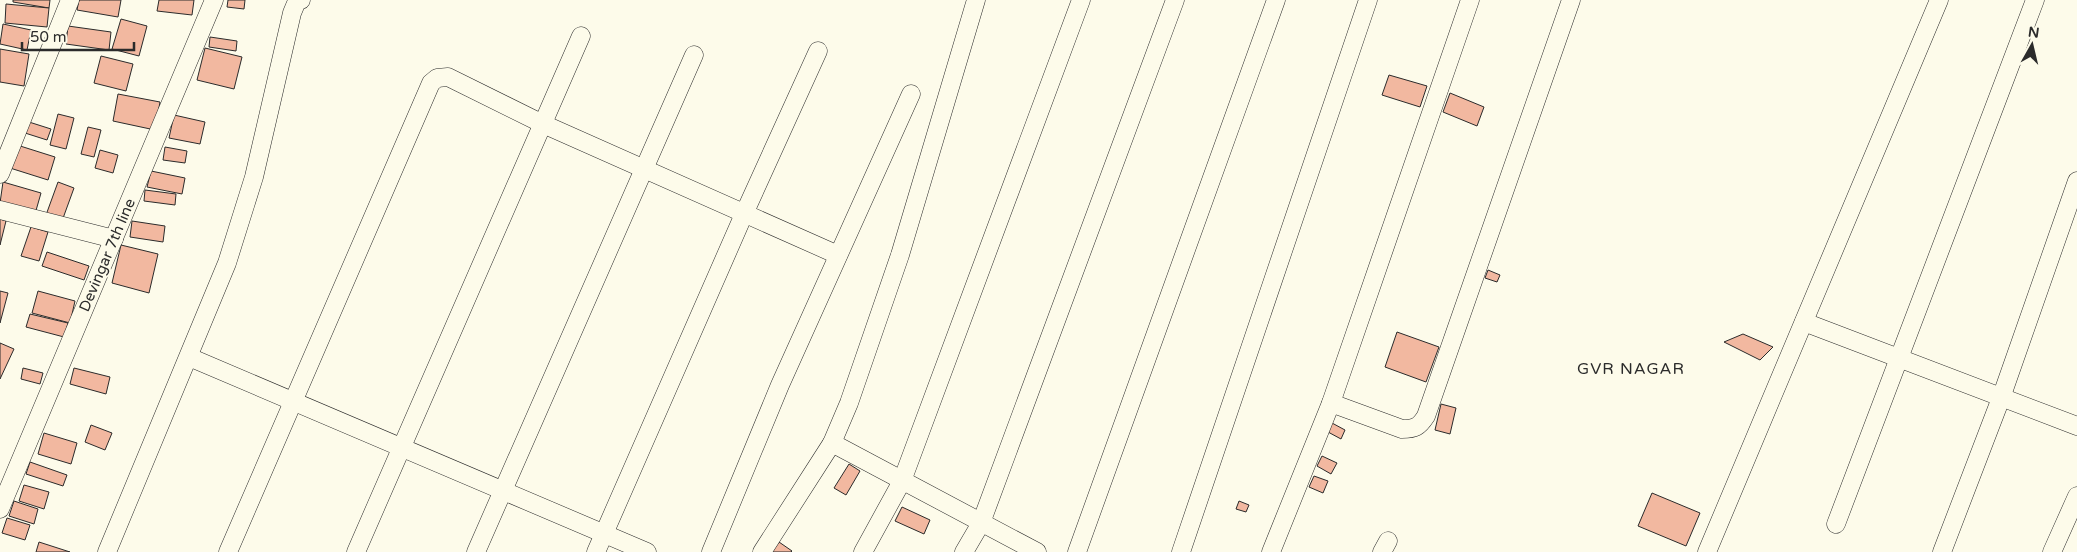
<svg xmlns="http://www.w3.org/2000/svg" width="2077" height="552" font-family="'Varela Round',sans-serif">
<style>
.building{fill:#f2b8a0;stroke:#2b2b2b}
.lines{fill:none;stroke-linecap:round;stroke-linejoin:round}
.minor-casing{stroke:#2b2b2b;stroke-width:19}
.minor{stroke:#fdfbea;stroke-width:18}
.labels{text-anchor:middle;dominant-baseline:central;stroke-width:4;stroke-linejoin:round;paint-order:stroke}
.street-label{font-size:15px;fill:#2b2b2b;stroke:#fdfbea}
.neighbourhood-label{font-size:16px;letter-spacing:1px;fill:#2b2b2b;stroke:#fdfbea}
</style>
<rect width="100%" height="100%" fill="#fdfbea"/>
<g class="building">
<path d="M13,0H50L49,8L13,2Z"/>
<path d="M79,0H121L118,17L77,10Z"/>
<path d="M159,0H194L192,15L157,11Z"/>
<path d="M228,0H245L244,9L227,7Z"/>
<path d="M6,4L49,8L47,27L5,23Z"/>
<path d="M121,19L147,26L139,56L112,49Z"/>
<path d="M3,24L31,30L27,50L0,44Z"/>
<path d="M68,26L111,32L109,50L66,44Z"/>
<path d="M210,37L237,41L236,51L209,47Z"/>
<path d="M205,48L242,57L234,89L197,80Z"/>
<path d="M0,49L29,54L24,86L0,82Z"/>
<path d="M101,56L133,64L126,91L94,83Z"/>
<path d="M1389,75L1427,86L1420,107L1382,95Z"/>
<path d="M1450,93L1484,107L1477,126L1443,112Z"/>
<path d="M118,94L160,102L155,130L113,121Z"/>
<path d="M58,114L74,118L66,149L50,145Z"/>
<path d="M174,115L205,122L200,144L169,138Z"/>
<path d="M29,122L51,129L47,140L25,133Z"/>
<path d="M88,127L101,130L94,157L81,154Z"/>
<path d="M17,145L55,157L48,180L10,168Z"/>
<path d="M165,147L187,151L185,163L163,160Z"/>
<path d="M100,150L118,155L113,173L95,168Z"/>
<path d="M151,171L185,178L182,194L147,187Z"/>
<path d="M3,182L41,193L35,214L0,203Z"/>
<path d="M58,182L74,188L62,221L46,215Z"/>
<path d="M145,190L176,194L175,205L144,201Z"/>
<path d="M0,219L6,221L0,245Z"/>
<path d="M132,221L165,226L163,242L130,237Z"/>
<path d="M31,227L48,232L39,261L21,256Z"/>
<path d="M121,245L158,254L149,293L112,283Z"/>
<path d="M47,252L89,266L84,280L42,266Z"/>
<path d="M1488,270L1500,275L1497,282L1485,278Z"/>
<path d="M0,291L8,293L0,323Z"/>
<path d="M38,291L75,301L70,323L32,313Z"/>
<path d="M30,314L68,323L64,337L26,327Z"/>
<path d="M1397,332L1439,347L1426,382L1385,367Z"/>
<path d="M1743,334L1773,347L1760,360L1724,342Z"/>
<path d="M0,343L14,349L0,379Z"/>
<path d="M23,368L43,373L40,384L21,379Z"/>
<path d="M74,368L110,377L106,394L70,384Z"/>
<path d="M1441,404L1456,408L1450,434L1435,430Z"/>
<path d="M1332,423L1345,430L1341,439L1328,432Z"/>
<path d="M91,425L112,433L105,450L85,442Z"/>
<path d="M44,433L77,443L71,464L38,454Z"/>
<path d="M1322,456L1337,463L1331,474L1317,466Z"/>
<path d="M30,462L67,475L63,486L26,474Z"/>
<path d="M849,464L860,471L846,495L834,488Z"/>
<path d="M1314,476L1328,481L1323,493L1309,487Z"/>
<path d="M24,485L49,492L44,509L19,501Z"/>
<path d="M1652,493L1700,513L1686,546L1638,526Z"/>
<path d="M14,501L38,509L34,524L9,516Z"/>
<path d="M1239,501L1249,505L1246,512L1236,509Z"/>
<path d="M902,507L930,520L924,534L895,521Z"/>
<path d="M7,518L30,525L25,540L2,533Z"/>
<path d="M39,542L70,552H36Z"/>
<path d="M779,542L792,551L791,552H772Z"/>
</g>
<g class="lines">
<g class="minor-casing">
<g id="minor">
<path d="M0,174L70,0"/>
<path d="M0,210L114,239"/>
<path d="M1804,322L2077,426"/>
<path d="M189,357L647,552"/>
<path d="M1331,403L1402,429C1415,429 1419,427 1426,416L1571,0"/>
<path d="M832,443L1037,552"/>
<path d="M0,509L214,0"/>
<path d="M1836,524L2035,0"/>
<path d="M107,552L227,263L254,177L292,13L297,1L301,0"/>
<path d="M228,552L431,83L437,78L448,77L543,124L838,255"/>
<path d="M356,552L581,36"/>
<path d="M476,552L694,55"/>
<path d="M596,552L744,214L818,51"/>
<path d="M711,552L780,385L911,94"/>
<path d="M762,552L832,443L849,403L900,255L976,0"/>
<path d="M863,552L902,481L1081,0"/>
<path d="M964,552L981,523L1175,0"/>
<path d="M1077,552L1276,0"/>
<path d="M1181,552L1368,0"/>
<path d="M1271,552L1331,403L1470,0"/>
<path d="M1382,552L1388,541"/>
<path d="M1707,552L1939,0"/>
<path d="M1942,552L2001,398L2077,181"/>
<path d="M2052,552L2077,496"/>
</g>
</g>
<use href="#minor" class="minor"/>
</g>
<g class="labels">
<g class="street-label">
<text transform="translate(107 255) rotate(-67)">Devingar 7th line</text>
</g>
<g class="neighbourhood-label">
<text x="1631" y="369">GVR NAGAR</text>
</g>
</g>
<g transform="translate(2032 45) rotate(8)" stroke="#fdfbea" stroke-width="4" paint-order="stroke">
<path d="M0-4L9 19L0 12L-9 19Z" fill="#2b2b2b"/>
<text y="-8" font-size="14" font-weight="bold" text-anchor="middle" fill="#2b2b2b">N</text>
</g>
<path d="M22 42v8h112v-8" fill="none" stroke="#2b2b2b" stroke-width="2.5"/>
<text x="30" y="42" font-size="15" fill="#2b2b2b" stroke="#fdfbea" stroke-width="4" paint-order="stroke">50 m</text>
</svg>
